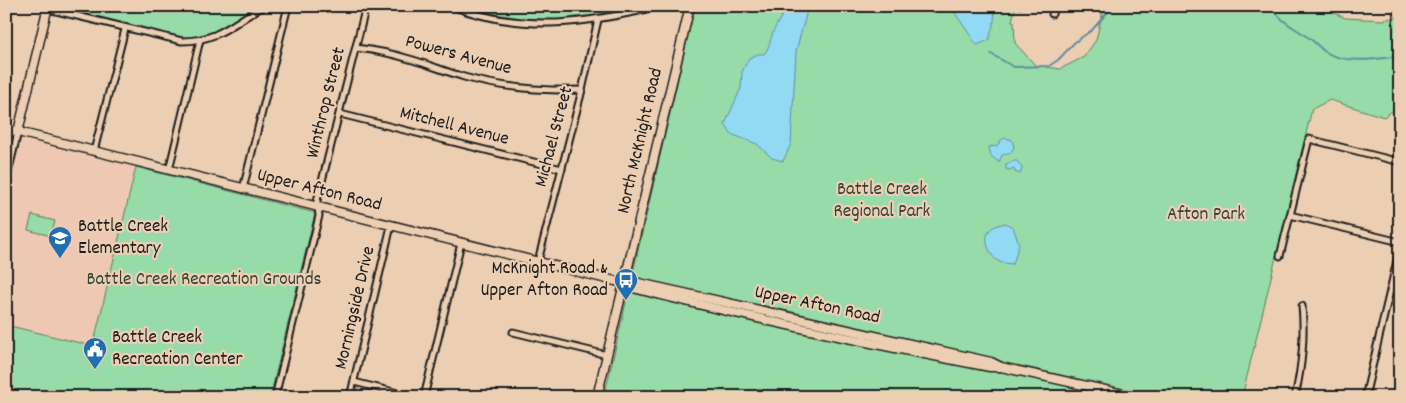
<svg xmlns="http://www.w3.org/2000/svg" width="1406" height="403" font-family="Dekko,sans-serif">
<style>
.built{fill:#eec8b3}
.green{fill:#96dba8;stroke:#597c62}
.water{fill:#92daf4;stroke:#638e9e}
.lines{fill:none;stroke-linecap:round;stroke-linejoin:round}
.stream{stroke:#638e9e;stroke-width:2}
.street-casing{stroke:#1c1c1c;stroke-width:9}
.secondary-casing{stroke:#1c1c1c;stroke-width:11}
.street{stroke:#eccfb3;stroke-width:5}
.secondary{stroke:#eccfb3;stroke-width:8}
.labels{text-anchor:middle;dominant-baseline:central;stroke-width:4.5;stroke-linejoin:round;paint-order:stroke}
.street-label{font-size:19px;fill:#1c1c1c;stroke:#eccfb3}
.park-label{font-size:19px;fill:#344238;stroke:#eccfb3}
.poi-label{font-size:19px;fill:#1c1c1c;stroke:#eccfb3;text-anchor:start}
</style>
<rect width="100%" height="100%" fill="#eccfb3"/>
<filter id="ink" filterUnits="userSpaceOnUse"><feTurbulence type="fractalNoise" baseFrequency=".02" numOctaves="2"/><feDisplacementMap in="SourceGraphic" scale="10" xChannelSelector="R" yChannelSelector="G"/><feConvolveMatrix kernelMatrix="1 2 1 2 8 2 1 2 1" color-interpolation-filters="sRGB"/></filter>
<g filter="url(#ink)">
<path class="built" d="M20,138L136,167L93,347L6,325V192Z"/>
<g class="green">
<path d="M57,6H258C228,21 219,36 183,38Z"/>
<path d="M465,6H646C630,10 614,15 597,17C553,23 507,19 465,6Z"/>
<path d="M695,6H1025L1021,9L1015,8L1012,21L1014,22L1015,43L1035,65L1060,69L1084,57L1096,40L1104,6H1320L1345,18L1384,20L1400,16V105L1384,117L1330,100L1312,109L1242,397H1161L1088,381L1085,393L1103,397H604Z"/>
<path d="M136,167L315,213L270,397H6V325L93,346Z"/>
<path d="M32,215L55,221L51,236L28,230Z"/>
</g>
<g class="water">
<path d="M786,6H806V15L796,51L791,144L783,161L772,158L757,144L731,134L725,124L741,88L742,72L749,58L758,54H764C771,46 770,37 775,28C779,20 783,15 786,6Z"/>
<path d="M950,6H995L994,21L989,40L977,45Z"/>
<path d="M1005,138L1012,140L1014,147L1011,152L1002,155L999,162L991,156L989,147L997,146L1001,140Z"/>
<path d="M1014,161H1017L1022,168L1021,173H1016L1014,168L1009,170L1006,169V164Z"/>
<path d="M1005,223L1013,227L1019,244L1013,264C1008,263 1002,264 998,261C990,256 984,242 988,233C991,226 999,225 1005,223Z"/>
</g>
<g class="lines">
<g class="stream">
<path d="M1271,6C1282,23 1291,25 1306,36C1313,40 1318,46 1324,51C1345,65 1376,59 1400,56"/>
<path d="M991,54L1014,67L1049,66L1058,60L1075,42L1092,30L1113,6"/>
</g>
<g class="street-casing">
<g id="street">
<path d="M452,6C524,34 589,23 661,6"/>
<path d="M48,9L182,41C220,41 233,22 264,6"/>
<path d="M1052,14L1055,6"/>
<path d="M356,48C375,50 394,54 413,60C430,65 447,72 464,77C503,88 542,91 582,90"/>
<path d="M340,114L562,169"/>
<path d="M94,151L125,29"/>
<path d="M169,170L200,40"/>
<path d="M6,181L18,132"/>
<path d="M243,189L288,6"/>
<path d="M1290,215L1400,242"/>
<path d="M1280,256L1309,139L1400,162"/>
<path d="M538,261L582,90L598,20"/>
<path d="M513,332L607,355"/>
<path d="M354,382L414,397"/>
<path d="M275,397L319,216L317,201L366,6"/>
<path d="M350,397L391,226"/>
<path d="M424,397L461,243"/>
<path d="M1295,397C1302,366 1305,337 1302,306"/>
<path d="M1365,397L1400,248"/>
</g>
</g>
<g class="secondary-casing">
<g id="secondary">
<path d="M6,129L615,281L639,283L991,362L1001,367"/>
<path d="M18,132L48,6"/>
<path d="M626,284L637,289C754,319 872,344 990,367H1001L1137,397"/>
<path d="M597,397L690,6"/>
</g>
</g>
<use href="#street" class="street"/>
<use href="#secondary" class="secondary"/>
</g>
</g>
<defs>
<g id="school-pin" transform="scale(1.25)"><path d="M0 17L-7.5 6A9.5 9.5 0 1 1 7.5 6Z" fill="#1f6fb2" stroke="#eccfb3"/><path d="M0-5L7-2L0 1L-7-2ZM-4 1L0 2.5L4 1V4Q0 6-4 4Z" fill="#fff"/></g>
<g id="bus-pin" transform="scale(1.25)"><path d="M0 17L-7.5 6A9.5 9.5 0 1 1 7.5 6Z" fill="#1f6fb2" stroke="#eccfb3"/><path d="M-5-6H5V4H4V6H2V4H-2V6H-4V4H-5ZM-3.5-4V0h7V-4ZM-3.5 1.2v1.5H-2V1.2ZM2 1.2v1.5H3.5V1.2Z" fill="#fff"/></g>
<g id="civic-pin" transform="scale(1.25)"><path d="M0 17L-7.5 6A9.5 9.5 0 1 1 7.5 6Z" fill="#1f6fb2" stroke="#eccfb3"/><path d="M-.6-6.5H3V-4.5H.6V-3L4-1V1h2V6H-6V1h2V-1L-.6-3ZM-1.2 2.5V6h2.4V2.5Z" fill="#fff"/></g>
</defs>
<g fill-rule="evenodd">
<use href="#school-pin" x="60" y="238"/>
<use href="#bus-pin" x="626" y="280"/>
<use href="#civic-pin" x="95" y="349"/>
</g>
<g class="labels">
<g class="street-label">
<text transform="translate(458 56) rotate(15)">Powers Avenue</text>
<text transform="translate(327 103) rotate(-76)">Winthrop Street</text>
<text transform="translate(454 127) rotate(14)">Mitchell Avenue</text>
<text transform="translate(555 137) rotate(-75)">Michael Street</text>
<text transform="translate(641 141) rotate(-77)">North McKnight Road</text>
<text transform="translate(319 191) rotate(14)">Upper Afton Road</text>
<text transform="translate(817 306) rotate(12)">Upper Afton Road</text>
<text transform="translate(356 308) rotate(-77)">Morningside Drive</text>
</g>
<g class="park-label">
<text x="882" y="190">Battle Creek<tspan x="882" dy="22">Regional Park</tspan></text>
<text x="1206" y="215">Afton Park</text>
<text x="204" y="280">Battle Creek Recreation Grounds</text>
</g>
<g class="poi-label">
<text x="78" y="227">Battle Creek<tspan x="78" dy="22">Elementary</tspan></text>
<text x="608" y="269" text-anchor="end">McKnight Road &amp;<tspan x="608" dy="22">Upper Afton Road</tspan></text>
<text x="112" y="338">Battle Creek<tspan x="112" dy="22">Recreation Center</tspan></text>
</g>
</g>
<rect width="1406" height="403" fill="none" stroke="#eccfb3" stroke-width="25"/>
<rect x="12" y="12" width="1381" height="378" fill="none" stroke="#1c1c1c" stroke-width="2" filter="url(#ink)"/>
</svg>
